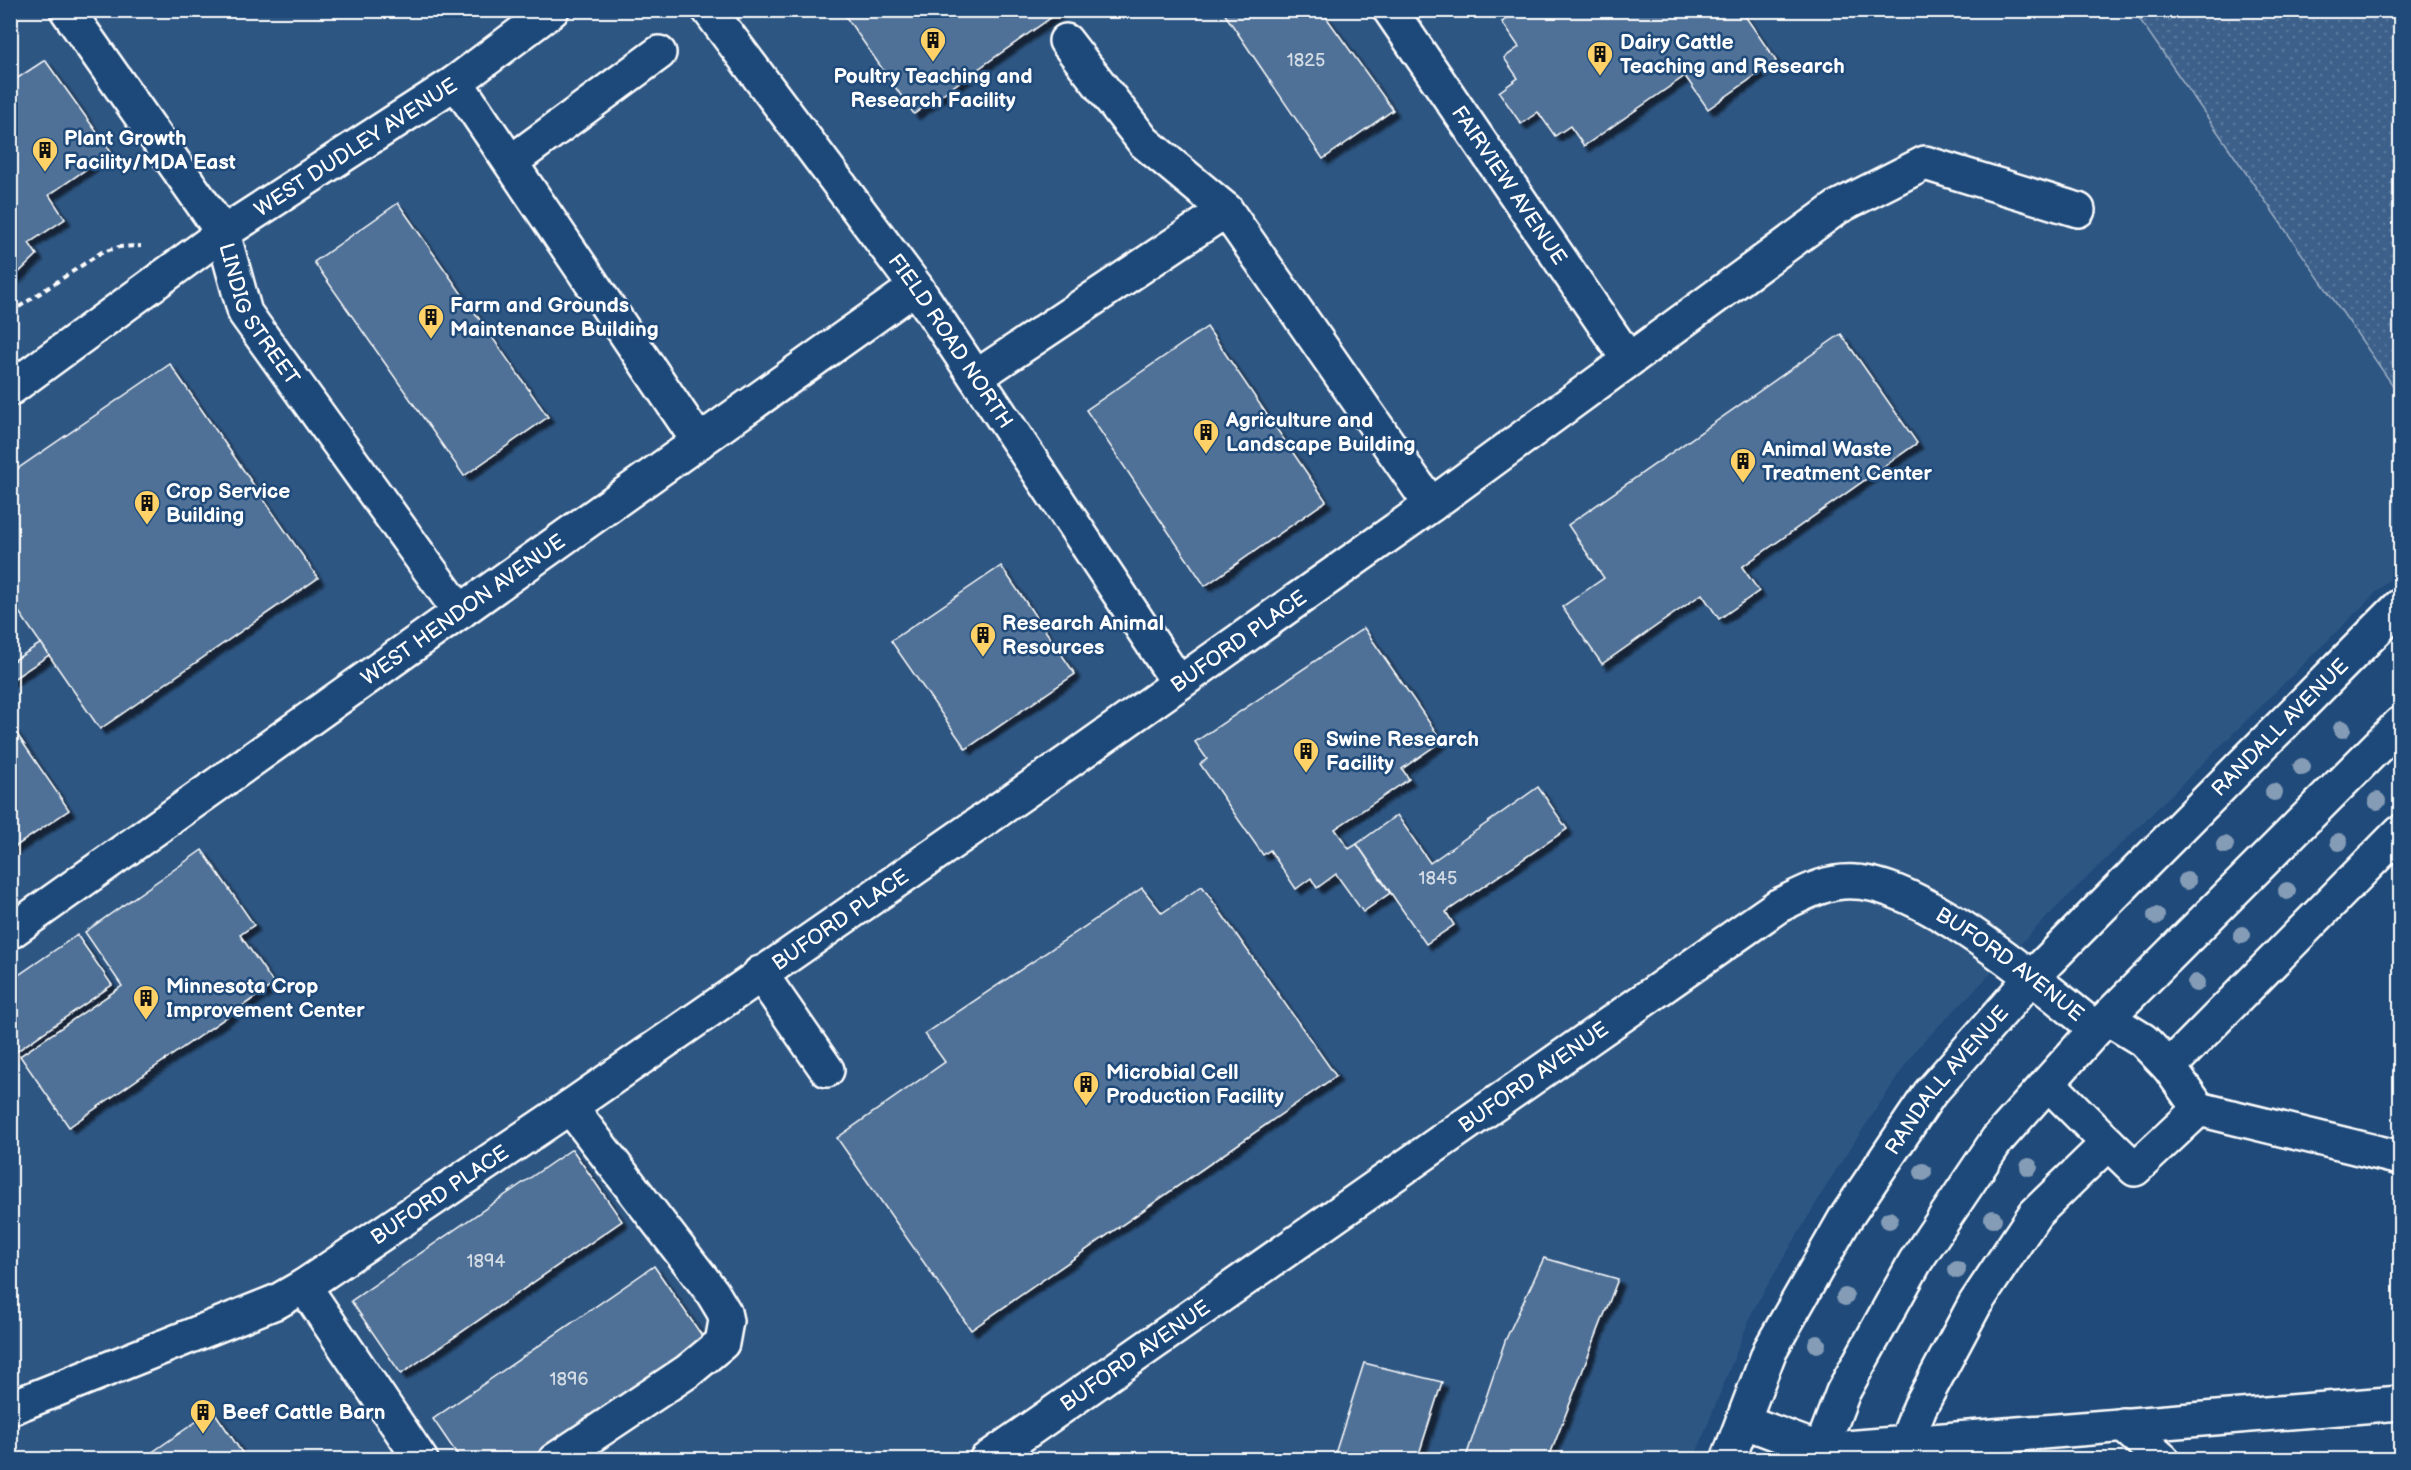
<svg xmlns="http://www.w3.org/2000/svg" width="2411" height="1470" font-family="'Balsamiq Sans',sans-serif">
<style>
.built{fill:#2e5683}
.grass{fill:url(#grass-dots);stroke:#9eb0c5;stroke-width:1.5}
.building{fill:#507197;stroke:#fff;stroke-width:1.5;filter:url(#shadow)}
.lines{fill:none;stroke-linecap:round;stroke-linejoin:round}
.minor-casing{stroke:#fff;stroke-width:38}
.path{stroke:#fff;stroke-width:4;stroke-dasharray:6 4.5;stroke-linecap:butt}
.minor{stroke:#1f4a7a;stroke-width:33}
.tree{fill:#859cb6}
.labels{text-anchor:middle;dominant-baseline:central;stroke-width:5;stroke-linejoin:round;paint-order:stroke}
.number-label{font-size:18px;fill:#d3dce5}
.poi-label{font-size:21px;font-weight:bold;fill:#fff;stroke:#1f4a7a;text-anchor:start}
.street-label{font-size:21px;fill:#fff;stroke:#1f4a7a}
</style>
<defs>
<pattern id="grass-dots" width="8" height="8" patternUnits="userSpaceOnUse" patternTransform="scale(1.5)"><rect width="8" height="8" fill="#3c618b"/><path d="M2 2h.1M6 6h.1" fill="none" stroke="#59799c" stroke-width="1.8" stroke-linecap="round"/></pattern>
<filter id="shadow"><feDropShadow dx="5.5" dy="5.5" stdDeviation="1.5" flood-color="#0009"/></filter>
</defs>
<rect width="100%" height="100%" fill="#1f4a7a"/>
<filter id="ink" filterUnits="userSpaceOnUse"><feTurbulence type="fractalNoise" baseFrequency=".0167" numOctaves="2"/><feDisplacementMap in="SourceGraphic" scale="12" xChannelSelector="R" yChannelSelector="G"/><feConvolveMatrix kernelMatrix="1 2 1 2 8 2 1 2 1" color-interpolation-filters="sRGB"/></filter>
<g filter="url(#ink)">
<path class="built" d="M10,11H2400V569L2049,915L1916,1049L1834,1173L1753,1310L1694,1459H11Z"/>
<path class="grass" d="M2134,11H2400V387L2396,390Z"/>
<g class="building">
<path d="M841,10H1062L914,114Z"/>
<path d="M1222,10H1321L1393,110L1323,159Z"/>
<path d="M1519,10H1741L1776,61L1708,109L1685,76L1584,146L1570,126L1555,136L1538,112L1521,124L1499,92L1518,78L1504,58L1519,47L1502,22Z"/>
<path d="M45,60L111,152L49,195L65,219L29,243L37,255L10,281V83Z"/>
<path d="M398,203L548,417L464,476L314,262Z"/>
<path d="M1207,327L1326,501L1205,586L1086,410Z"/>
<path d="M1841,334L1917,443L1742,567L1759,591L1719,619L1702,594L1602,664L1562,607L1604,578L1568,525Z"/>
<path d="M170,364L318,578L100,729L10,599V474Z"/>
<path d="M1001,566L1075,674L966,749L891,641Z"/>
<path d="M1364,628L1442,741L1402,769L1409,779L1335,829L1349,849L1357,844L1390,893L1363,912L1336,874L1317,888L1311,878L1296,889L1270,850L1263,855L1200,764L1207,759L1195,742Z"/>
<path d="M41,643L49,655L10,681V663Z"/>
<path d="M10,724L69,810L10,850Z"/>
<path d="M1538,787L1567,829L1446,912L1454,925L1426,944L1357,844L1397,815L1430,863Z"/>
<path d="M202,850L254,925L240,935L274,984L69,1127L20,1056L122,986L85,932Z"/>
<path d="M1202,886L1336,1076L971,1330L837,1138L945,1062L925,1034L1142,888L1162,913Z"/>
<path d="M77,935L112,985L10,1056V981Z"/>
<path d="M572,1149L622,1221L401,1374L351,1301Z"/>
<path d="M1544,1258L1618,1279L1548,1460H1465L1505,1341Z"/>
<path d="M654,1266L705,1340L532,1460H461L433,1419Z"/>
<path d="M1364,1363L1442,1382L1417,1460H1333Z"/>
<path d="M213,1410L247,1460H141Z"/>
</g>
<g class="lines">
<g class="minor-casing">
<g id="minor">
<path id="s1" d="M67,10L223,233L245,313L460,612"/>
<path id="s2" d="M709,10L916,287L1178,682"/>
<path id="s3" d="M1390,10L1628,359"/>
<path d="M1066,41L1144,142L1226,210"/>
<path d="M456,82L699,442"/>
<path d="M511,162L659,53"/>
<path d="M976,377L1226,210L1431,505"/>
<path id="s4" d="M10,389L223,233L456,82L552,10"/>
<path id="s5" d="M10,932L916,287"/>
<path d="M760,973L827,1070"/>
<path d="M2107,1018L2143,1040L2169,1067"/>
<path d="M2048,1083L2108,1143"/>
<path d="M2199,1109L2400,1158"/>
<path d="M304,1286L421,1460"/>
<path id="s6" d="M10,1408L278,1301L304,1286L570,1107L1072,759L1431,505L1838,207L1925,163L2078,210"/>
<path d="M1743,1421L1821,1450L2400,1403"/>
<path d="M2123,1425L2163,1460"/>
<path d="M555,1460L688,1371L722,1343L726,1321L724,1312L712,1292L570,1107"/>
<path id="s7" d="M986,1460L1778,906C1803,894 1826,880 1855,882C1923,884 2043,986 2096,1029"/>
<path id="s8" d="M1728,1460L1770,1350L1845,1219L1930,1093L2032,977L2400,606"/>
<path d="M1817,1460L1843,1392L1915,1262L1997,1140L2096,1029L2400,724"/>
<path d="M1899,1460L1920,1407L1975,1304L2035,1214L2108,1143L2135,1169L2199,1109L2169,1067L2400,832"/>
</g>
</g>
<path class="path" d="M10,313L102,252L119,247L141,246"/>
<use href="#minor" class="minor"/>
</g>
<g class="tree">
<circle cx="2342" cy="729" r="9"/>
<circle cx="2302" cy="767" r="9"/>
<circle cx="2274" cy="792" r="9"/>
<circle cx="2377" cy="801" r="9"/>
<circle cx="2339" cy="842" r="9"/>
<circle cx="2225" cy="845" r="9"/>
<circle cx="2187" cy="881" r="9"/>
<circle cx="2287" cy="891" r="9"/>
<circle cx="2156" cy="916" r="9"/>
<circle cx="2242" cy="935" r="9"/>
<circle cx="2196" cy="983" r="9"/>
<circle cx="2029" cy="1167" r="9"/>
<circle cx="1923" cy="1172" r="9"/>
<circle cx="1993" cy="1219" r="9"/>
<circle cx="1889" cy="1220" r="9"/>
<circle cx="1957" cy="1270" r="9"/>
<circle cx="1845" cy="1297" r="9"/>
<circle cx="1817" cy="1344" r="9"/>
</g>
</g>
<defs>
<g id="building-pin" transform="scale(1.35)"><path d="M0 17L-7.5 6A9.5 9.5 0 1 1 7.5 6Z" fill="#ffd166" stroke="#1f4a7a"/><path d="M-4-6H4V6H1V3H-1V6H-4ZM-2.5-4.3h1.7v1.8h-1.7ZM.8-4.3h1.7v1.8H.8ZM-2.5-1h1.7V.8h-1.7ZM.8-1h1.7V.8H.8Z" fill="#111"/></g>
</defs>
<g fill-rule="evenodd">
<use href="#building-pin" x="933" y="40"/>
<use href="#building-pin" x="1600" y="54"/>
<use href="#building-pin" x="45" y="150"/>
<use href="#building-pin" x="431" y="317"/>
<use href="#building-pin" x="1206" y="432"/>
<use href="#building-pin" x="1743" y="461"/>
<use href="#building-pin" x="147" y="503"/>
<use href="#building-pin" x="983" y="635"/>
<use href="#building-pin" x="1306" y="751"/>
<use href="#building-pin" x="146" y="998"/>
<use href="#building-pin" x="1086" y="1084"/>
<use href="#building-pin" x="203" y="1412"/>
</g>
<g class="labels">
<g class="number-label">
<text x="1306" y="60">1825</text>
<text x="1438" y="878">1845</text>
<text x="486" y="1261">1894</text>
<text x="569" y="1379">1896</text>
</g>
<g class="poi-label">
<text x="1620" y="42">Dairy Cattle<tspan x="1620" dy="24">Teaching and Research</tspan></text>
<text x="933" y="76" text-anchor="middle">Poultry Teaching and<tspan x="933" dy="24">Research Facility</tspan></text>
<text x="64" y="138">Plant Growth<tspan x="64" dy="24">Facility/MDA East</tspan></text>
<text x="450" y="305">Farm and Grounds<tspan x="450" dy="24">Maintenance Building</tspan></text>
<text x="1226" y="420">Agriculture and<tspan x="1226" dy="24">Landscape Building</tspan></text>
<text x="1762" y="449">Animal Waste<tspan x="1762" dy="24">Treatment Center</tspan></text>
<text x="166" y="491">Crop Service<tspan x="166" dy="24">Building</tspan></text>
<text x="1002" y="623">Research Animal<tspan x="1002" dy="24">Resources</tspan></text>
<text x="1326" y="739">Swine Research<tspan x="1326" dy="24">Facility</tspan></text>
<text x="166" y="986">Minnesota Crop<tspan x="166" dy="24">Improvement Center</tspan></text>
<text x="1106" y="1072">Microbial Cell<tspan x="1106" dy="24">Production Facility</tspan></text>
<text x="222" y="1412">Beef Cattle Barn</text>
</g>
<g class="street-label">
<text stroke="none"><textPath href="#s4" startOffset="422">WEST DUDLEY AVENUE</textPath></text>
<text stroke="none"><textPath href="#s3" startOffset="212">FAIRVIEW AVENUE</textPath></text>
<text stroke="none"><textPath href="#s1" startOffset="362">LINDIG STREET</textPath></text>
<text stroke="none"><textPath href="#s2" startOffset="410">FIELD ROAD NORTH</textPath></text>
<text stroke="none"><textPath href="#s5" startOffset="556">WEST HENDON AVENUE</textPath></text>
<text stroke="none"><textPath href="#s6" startOffset="1454">BUFORD PLACE</textPath></text>
<text stroke="none"><textPath href="#s8" startOffset="927">RANDALL AVENUE</textPath></text>
<text stroke="none"><textPath href="#s6" startOffset="968">BUFORD PLACE</textPath></text>
<text stroke="none"><textPath href="#s7" startOffset="1226">BUFORD AVENUE</textPath></text>
<text stroke="none"><textPath href="#s7" startOffset="668">BUFORD AVENUE</textPath></text>
<text stroke="none"><textPath href="#s8" startOffset="441">RANDALL AVENUE</textPath></text>
<text stroke="none"><textPath href="#s6" startOffset="482">BUFORD PLACE</textPath></text>
<text stroke="none"><textPath href="#s7" startOffset="182">BUFORD AVENUE</textPath></text>
</g>
</g>
<rect width="2411" height="1470" fill="none" stroke="#1f4a7a" stroke-width="36"/>
<rect x="18" y="18" width="2375" height="1434" fill="none" stroke="#fff" stroke-width="2" filter="url(#ink)"/>
</svg>
